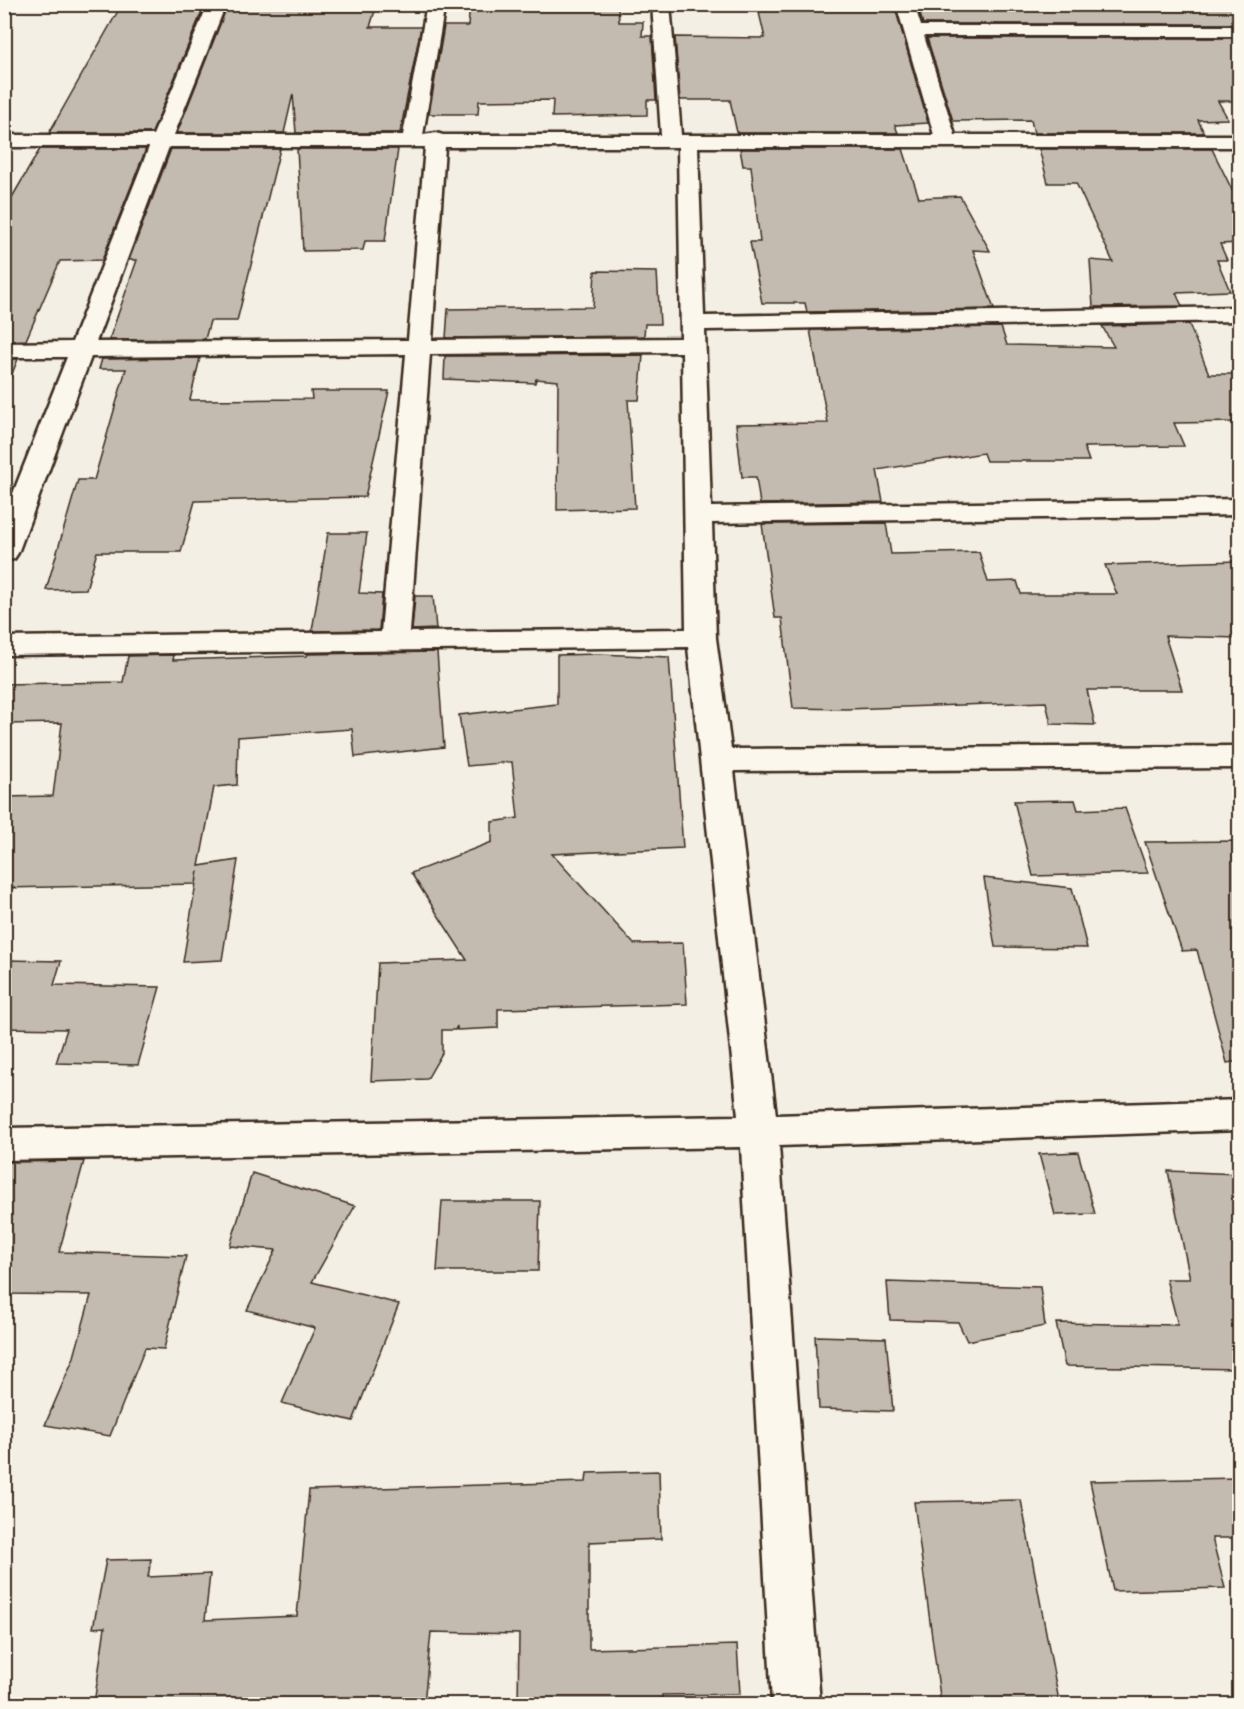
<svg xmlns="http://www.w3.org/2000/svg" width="1244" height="1709" font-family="Caveat,sans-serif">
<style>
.building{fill:#c3bbb0;stroke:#3b2a1e;stroke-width:1.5}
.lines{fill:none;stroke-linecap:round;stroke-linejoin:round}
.minor-casing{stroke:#3b2a1e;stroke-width:5}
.minor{fill:#fbf7ec;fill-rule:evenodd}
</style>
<rect width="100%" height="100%" fill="#f3efe4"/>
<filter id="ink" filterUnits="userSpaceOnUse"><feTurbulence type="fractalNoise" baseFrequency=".0167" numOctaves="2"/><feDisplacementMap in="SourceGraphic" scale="12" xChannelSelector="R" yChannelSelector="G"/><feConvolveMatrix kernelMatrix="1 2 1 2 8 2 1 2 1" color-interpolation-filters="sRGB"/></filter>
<g filter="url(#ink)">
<g class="building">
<path d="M122,4H205L152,133H49Z"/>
<path d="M228,4H377L370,27H421L400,133H296L293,94L284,133H177Z"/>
<path d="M470,4H618L619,22H643L642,36H652L656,100H647V115L552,117L553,100L479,101L478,114H429L444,26H468Z"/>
<path d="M757,4H894L928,123L895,125L898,133H737L730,100H680L675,37L765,38Z"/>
<path d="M917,4H1211L1239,6V24H923Z"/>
<path d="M927,38H1239V101H1218L1228,119L1198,120L1204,133H1034L1031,120L953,121Z"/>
<path d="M40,149H146L102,260L60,261L26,340L4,341V247L11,233H4V211Z"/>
<path d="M171,149H280L237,321H210L205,339L109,340L137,260H129Z"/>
<path d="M297,149H398L385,241H365L363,250L303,251Z"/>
<path d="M740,149H903L919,198L960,196L990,251L973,250L994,309L807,312L805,303H762L750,242H760L751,166H743Z"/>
<path d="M1039,149H1212L1239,204V243L1220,244L1227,260H1217L1230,291L1176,293L1182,306L1093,307L1090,260L1113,262L1076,183H1048Z"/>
<path d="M595,271L657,272L660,324H645L644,336L446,338L448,309L593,307Z"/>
<path d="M1189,324L1209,374H1239V422L1174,423L1184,446L1084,447L1089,461H986L983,453L877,470L883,502L760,504L756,477H742L736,424L828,423L810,330L1001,327L1007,345L1114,347L1102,326Z"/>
<path d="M643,355L639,400H628L635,508L557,510L558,381L536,379L535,383L444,379L445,356Z"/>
<path d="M200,358L190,400L312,399L311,391H389L365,497L195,501L181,552H97L86,589L46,590L78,480H94L126,369H99L102,359Z"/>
<path d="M4,359H18L5,391H4Z"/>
<path d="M886,523L891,554L979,552L988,582L1017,581L1021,594H1117L1105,565L1239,561V638L1165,636L1182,690H1087L1095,725L1051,724L1046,702L846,709L793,708L782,618H775L762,524Z"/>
<path d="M328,533H367L359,593L382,594L379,630L312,631Z"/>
<path d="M415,596H433L436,629L412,630Z"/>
<path d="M437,652L444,747L355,757L352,729L238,737L237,785L214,787L199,866L238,860L222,960L183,962L198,871L196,884L4,888V797L53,796L62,723L4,724V684L123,682L128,656L174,655L173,660L307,656L308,654Z"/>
<path d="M599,654L669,657L683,848L552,854L634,944L683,943L687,1004L498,1009V1028L457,1030V1026L455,1030H442V1053L427,1079L371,1081L378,963L467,960L411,873L492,842V822L518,818L512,762L467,766L459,715L557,704V655Z"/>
<path d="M1075,800L1078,810L1125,808L1148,873L1033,876L1014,801Z"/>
<path d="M1239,841V1061L1227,1063L1197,950L1182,951L1145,842Z"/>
<path d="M984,878L1072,888L1087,948L995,947Z"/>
<path d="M4,960L61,961L54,985L160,987L138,1065L56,1063L67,1029L4,1028Z"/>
<path d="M1078,1152L1095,1214L1055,1215L1039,1154Z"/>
<path d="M84,1161L59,1252L186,1256L164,1349L145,1348L110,1436L45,1425L74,1357L91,1295L4,1294V1162Z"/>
<path d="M1168,1171L1239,1174V1369L1065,1366L1056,1323L1178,1325L1166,1279H1190Z"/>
<path d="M252,1173L355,1206L312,1282L399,1304L353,1421L282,1403L315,1328L247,1310L276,1250L230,1246Z"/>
<path d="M442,1201H540L538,1271H437Z"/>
<path d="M887,1282L1040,1287L1045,1326L967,1341L958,1322L890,1320Z"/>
<path d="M815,1336L886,1338L893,1411L819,1409Z"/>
<path d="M659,1471L661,1539L589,1542V1649L737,1645L740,1694L662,1695V1704H518L519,1634L431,1632L424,1704H94L105,1627L93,1628L106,1560L151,1559L148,1577L210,1574L205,1620L297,1616L309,1490L586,1482L587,1473Z"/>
<path d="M1239,1478V1538H1212L1225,1588L1113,1591L1090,1481Z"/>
<path d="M1021,1500L1059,1701L941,1704L914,1502Z"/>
</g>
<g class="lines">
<g class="minor-casing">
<path id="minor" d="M208,4H226L174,135H403L427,4H445L423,135L436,133L443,135H661L652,4H670L681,135H934L896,4H914L921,26H1240V36H924L955,135H1240V147H698L704,316L1240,307V321L705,330L711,507L1240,499V515L712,523L716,638L731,749L1240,746V768L734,771L776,1115L1240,1100V1130L779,1146L820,1704H772L741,1147L4,1160V1128L738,1116L688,647L4,655V637L381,632L406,354L91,357L18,553L14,559L4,561V516L67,357H4V343L72,342L149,147H4V135H153ZM169,147H425L408,340L96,342ZM445,147H678L681,338L432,340ZM682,352L686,629L410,632L430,354Z"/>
</g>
<use href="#minor" class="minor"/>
</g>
</g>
<rect width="1244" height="1709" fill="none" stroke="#fbf7ec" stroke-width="24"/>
<rect x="12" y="12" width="1220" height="1685" fill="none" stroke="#3b2a1e" stroke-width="2" filter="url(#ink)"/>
</svg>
